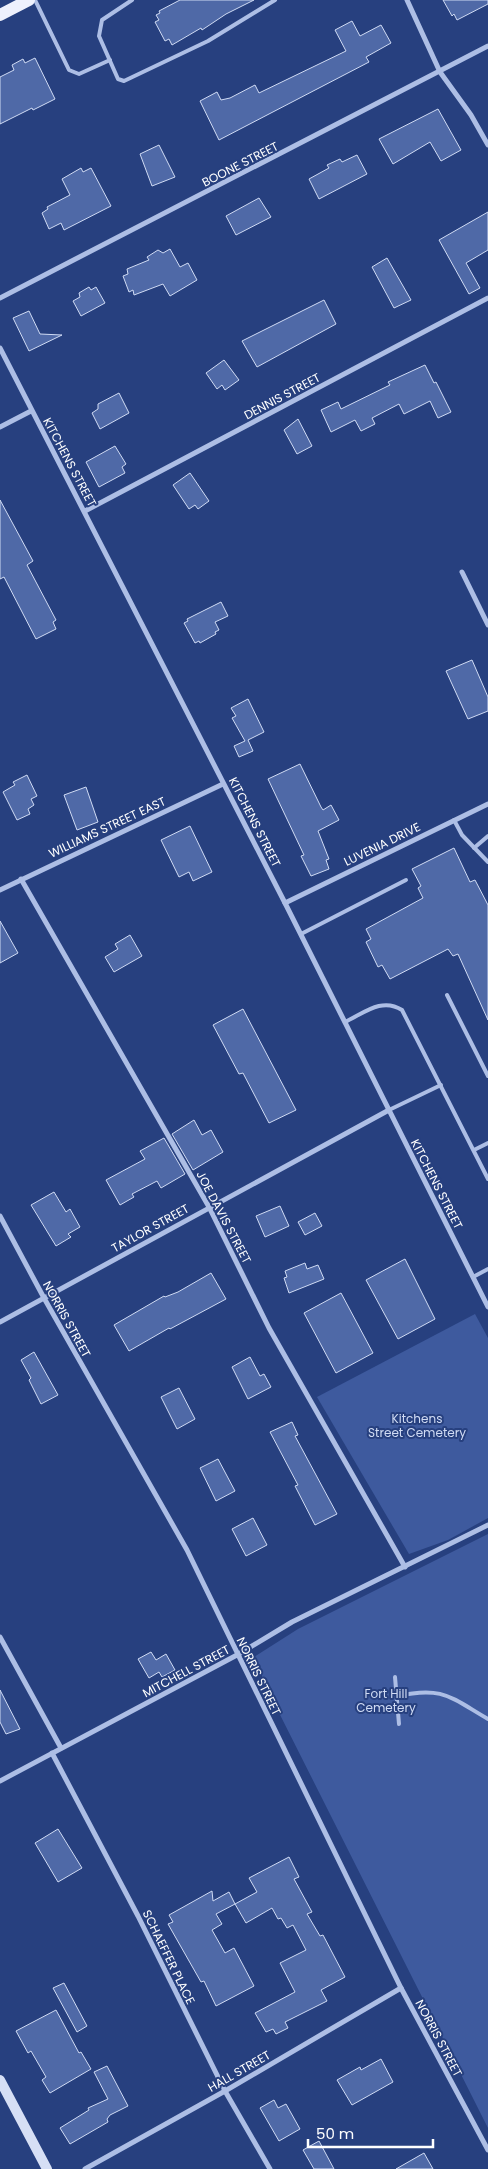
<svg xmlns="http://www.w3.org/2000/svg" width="488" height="2169" font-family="Poppins,sans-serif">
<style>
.green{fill:#3e5a9e}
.building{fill:#4f69a7;stroke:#d0dbf4}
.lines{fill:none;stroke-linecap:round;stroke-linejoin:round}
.lane{stroke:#adbee5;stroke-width:4}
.street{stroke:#adbee5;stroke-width:5}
.secondary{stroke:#d6dff5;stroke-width:10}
.primary{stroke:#eef1fd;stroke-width:12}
.labels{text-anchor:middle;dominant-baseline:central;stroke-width:4;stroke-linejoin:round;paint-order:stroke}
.street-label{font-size:12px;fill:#fff;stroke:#27407f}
.park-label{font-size:12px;fill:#d0dbf4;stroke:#27407f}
</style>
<rect width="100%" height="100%" fill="#27407f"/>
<g class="green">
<path d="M475,1314L488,1338V1518L448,1540L409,1554L317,1397Z"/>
<path d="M488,1534V2128L262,1679V1674L254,1657L298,1629Z"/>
</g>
<g class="building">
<path d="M180,0H254L226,14L202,30L201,28L172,45L169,39L165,41L155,22L159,20L156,15L160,13L159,11Z"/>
<path d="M443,0H488V4L457,20L454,14L452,16Z"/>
<path d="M352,21L360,36L381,25L391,43L366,57L369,62L219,140L200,101L217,92L221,100L230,98L255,85L259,93L346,51L335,30Z"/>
<path d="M35,58L55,99L33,110L32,108L0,124V77L14,70L12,65L23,59L25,63Z"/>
<path d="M438,109L461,150L441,161L430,142L393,164L379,139Z"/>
<path d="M159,145L175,177L152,186L140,154Z"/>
<path d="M357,155L367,174L319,199L309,179L329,168L327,165L340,159L342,162Z"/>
<path d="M81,168L83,172L91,168L111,206L64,230L61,223L49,229L42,213L48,209L47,207L70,195L62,179Z"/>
<path d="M259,198L271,217L236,235L226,216Z"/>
<path d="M488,212V250L466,263L480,288L469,294L439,240Z"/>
<path d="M170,249L180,267L188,263L197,280L170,296L163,284L134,295L133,290L129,292L123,276L128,274L127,269L149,260L147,257L158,250L163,253Z"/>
<path d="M387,258L411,300L394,308L372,267Z"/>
<path d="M89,287L91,290L96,287L105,303L81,316L73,301L80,297L79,293Z"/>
<path d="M324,300L336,324L257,367L242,341Z"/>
<path d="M29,311L40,334L62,335L29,351L13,318Z"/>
<path d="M224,360L239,380L225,390L222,385L217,389L206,373Z"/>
<path d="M425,365L434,383L436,382L451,412L438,418L430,401L404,414L399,404L372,418L375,424L361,431L355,420L331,432L321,410L338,402L341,409L390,385L388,382Z"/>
<path d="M119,393L129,413L100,429L92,413L98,409V404Z"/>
<path d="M298,419L312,446L297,454L284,430Z"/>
<path d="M115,446L126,464L122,467L125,473L99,487L86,462Z"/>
<path d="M190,473L209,501L198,509L195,505L189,509L173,485Z"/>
<path d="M0,500L33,561L27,565L56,620L53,622L56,629L36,639L4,577L0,579Z"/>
<path d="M221,602L228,616L215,622L219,630L215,632L216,634L200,643L199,641L195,643L184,623L188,621L187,619Z"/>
<path d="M472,660L488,697V711L468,719L446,671Z"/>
<path d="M248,699L264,732L248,740L253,751L239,757L234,746L245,741L232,718L236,716L231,708Z"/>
<path d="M300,764L321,807L323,810L331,805L339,820L318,831L329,859L326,860L329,869L311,876L301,856L304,855L268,779Z"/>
<path d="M27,775L37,796L31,799L34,805L28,809L30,814L17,820L3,792L15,785L13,782Z"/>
<path d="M86,787L98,822L77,830L64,795Z"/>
<path d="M190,826L212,872L193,881L189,872L179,877L161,840Z"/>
<path d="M454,848L470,882L475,880L488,905V1020L458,954L453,956L448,949L390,979L382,965L378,967L366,942L371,939L366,929L423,898L418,888L421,886L412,869Z"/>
<path d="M0,921L18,953L0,963Z"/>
<path d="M130,935L142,956L114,972L105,957L118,949L115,944Z"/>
<path d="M243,1009L296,1110L269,1123L243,1073L239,1074L213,1025Z"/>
<path d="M194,1120L202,1135L211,1130L223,1152L193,1170L172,1134Z"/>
<path d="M164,1138L185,1174L161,1188L157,1181L132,1194L134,1197L120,1205L106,1180L145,1159L140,1151Z"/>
<path d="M54,1192L66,1212L70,1209L80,1227L68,1234L71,1237L56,1246L31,1205Z"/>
<path d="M280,1206L289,1226L265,1237L256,1216Z"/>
<path d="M315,1213L322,1226L305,1235L298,1222Z"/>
<path d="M405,1259L435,1319L398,1339L366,1280Z"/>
<path d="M305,1263L307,1269L318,1265L324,1279L289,1293L284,1278L287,1277L285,1271Z"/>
<path d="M211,1273L226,1299L170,1329L169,1328L129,1351L114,1325L164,1296L165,1297L178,1292Z"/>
<path d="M341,1293L373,1353L336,1373L304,1313Z"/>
<path d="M34,1352L58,1395L41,1404L29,1380L31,1378L21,1360Z"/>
<path d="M250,1357L260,1376L264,1374L271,1387L248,1399L232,1367Z"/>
<path d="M179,1388L195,1419L177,1429L161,1397Z"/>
<path d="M292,1422L298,1435L295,1436L337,1514L315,1525L295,1486L298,1485L270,1432Z"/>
<path d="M218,1459L235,1491L216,1501L200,1468Z"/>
<path d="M253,1518L267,1545L246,1556L232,1529Z"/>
<path d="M151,1652L156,1660L166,1654L175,1670L162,1677L159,1672L149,1678L138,1659Z"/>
<path d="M0,1690L20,1729L6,1734L0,1722Z"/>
<path d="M58,1829L82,1868L58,1882L35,1843Z"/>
<path d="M289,1857L299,1877L294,1879L312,1912L307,1914L320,1936L323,1935L345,1977L321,1990L327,2001L285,2022L288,2028L276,2034L273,2029L266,2032L255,2013L295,1992L280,1963L306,1950L293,1925L287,1928L281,1918L278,1919L272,1908L246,1923L235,1904L257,1892L249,1878Z"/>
<path d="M212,1891L213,1901L229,1892L235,1904L216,1914L222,1924L212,1930L225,1953L234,1948L254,1986L216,2006L204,1981L201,1982L168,1924L173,1922L169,1915Z"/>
<path d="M64,1983L87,2026L77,2032L53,1988Z"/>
<path d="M56,2010L79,2053L81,2052L91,2069L50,2093L42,2080L46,2077L31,2051L28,2053L16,2031Z"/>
<path d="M381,2059L393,2082L352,2105L337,2080L360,2067L361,2070Z"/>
<path d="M107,2066L128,2106L110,2115L107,2119L108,2122L70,2144L60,2128L89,2110L88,2108L108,2099L94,2072Z"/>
<path d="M274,2100L278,2108L286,2104L300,2129L279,2141L260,2108Z"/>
<path d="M319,2141L334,2169H314L303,2150Z"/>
<path d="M424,2153L433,2169H396Z"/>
</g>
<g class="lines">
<g class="lane">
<path d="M35,0L69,70L79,74L110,60"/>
<path d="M132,0L102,20L99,36L118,79L124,81L208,41L275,0"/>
<path d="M454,820L462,835L488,862"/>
<path d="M474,848L488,836"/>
<path d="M301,934L406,880"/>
<path d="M447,995L488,1076"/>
<path d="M345,1022C364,1013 382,997 402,1010L488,1179"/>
<path d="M389,1110L441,1085"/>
<path d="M474,1150L488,1143"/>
<path d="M473,1277L488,1269"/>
<path d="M395,1677L399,1724"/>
<path d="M397,1696C443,1686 450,1697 488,1719"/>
</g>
<g class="street">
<path d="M407,0L440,72L471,115L488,145"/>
<path d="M0,298L488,46"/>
<path d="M0,348L285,903L488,1307"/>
<path d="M0,427L31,411"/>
<path d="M85,511L488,298"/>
<path d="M462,572L488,625"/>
<path d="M21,879L209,1207L269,1328L405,1567"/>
<path d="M0,890L223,784"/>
<path d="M285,903L488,804"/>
<path d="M0,1216L44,1298L187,1550L401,1988L488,2150"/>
<path d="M0,1322L389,1110"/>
<path d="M0,1637L61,1748"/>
<path d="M52,1753L138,1916L225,2091L270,2169"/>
<path d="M0,1781L237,1655L292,1622L488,1525"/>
<path d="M85,2169L225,2091L401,1988"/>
</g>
<path class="secondary" d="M0,2080L47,2169"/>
<path class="primary" d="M0,15L29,0"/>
</g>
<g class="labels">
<g class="street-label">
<text transform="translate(240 164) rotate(-27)">BOONE STREET</text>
<text transform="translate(282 396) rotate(-28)">DENNIS STREET</text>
<text transform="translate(70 462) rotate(62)">KITCHENS STREET</text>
<text transform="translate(255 822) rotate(63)">KITCHENS STREET</text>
<text transform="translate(107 827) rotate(-25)">WILLIAMS STREET EAST</text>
<text transform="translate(382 844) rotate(-26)">LUVENIA DRIVE</text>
<text transform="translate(437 1184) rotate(63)">KITCHENS STREET</text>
<text transform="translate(224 1217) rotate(62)">JOE DAVIS STREET</text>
<text transform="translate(150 1228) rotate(-29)">TAYLOR STREET</text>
<text transform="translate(67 1319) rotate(61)">NORRIS STREET</text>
<text transform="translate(186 1671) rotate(-28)">MITCHELL STREET</text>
<text transform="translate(259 1676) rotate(64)">NORRIS STREET</text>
<text transform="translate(169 1957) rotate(64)">SCHAEFFER PLACE</text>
<text transform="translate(439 2038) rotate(62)">NORRIS STREET</text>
<text transform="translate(239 2071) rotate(-30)">HALL STREET</text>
</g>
<g class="park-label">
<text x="417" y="1418">Kitchens<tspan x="417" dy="14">Street Cemetery</tspan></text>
<text x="386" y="1693">Fort Hill<tspan x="386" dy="14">Cemetery</tspan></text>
</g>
</g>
<path d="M308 2139v8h125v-8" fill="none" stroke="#ffffff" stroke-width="2.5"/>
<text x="316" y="2139" font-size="15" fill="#ffffff" stroke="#27407f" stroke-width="4" paint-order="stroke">50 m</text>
</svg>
